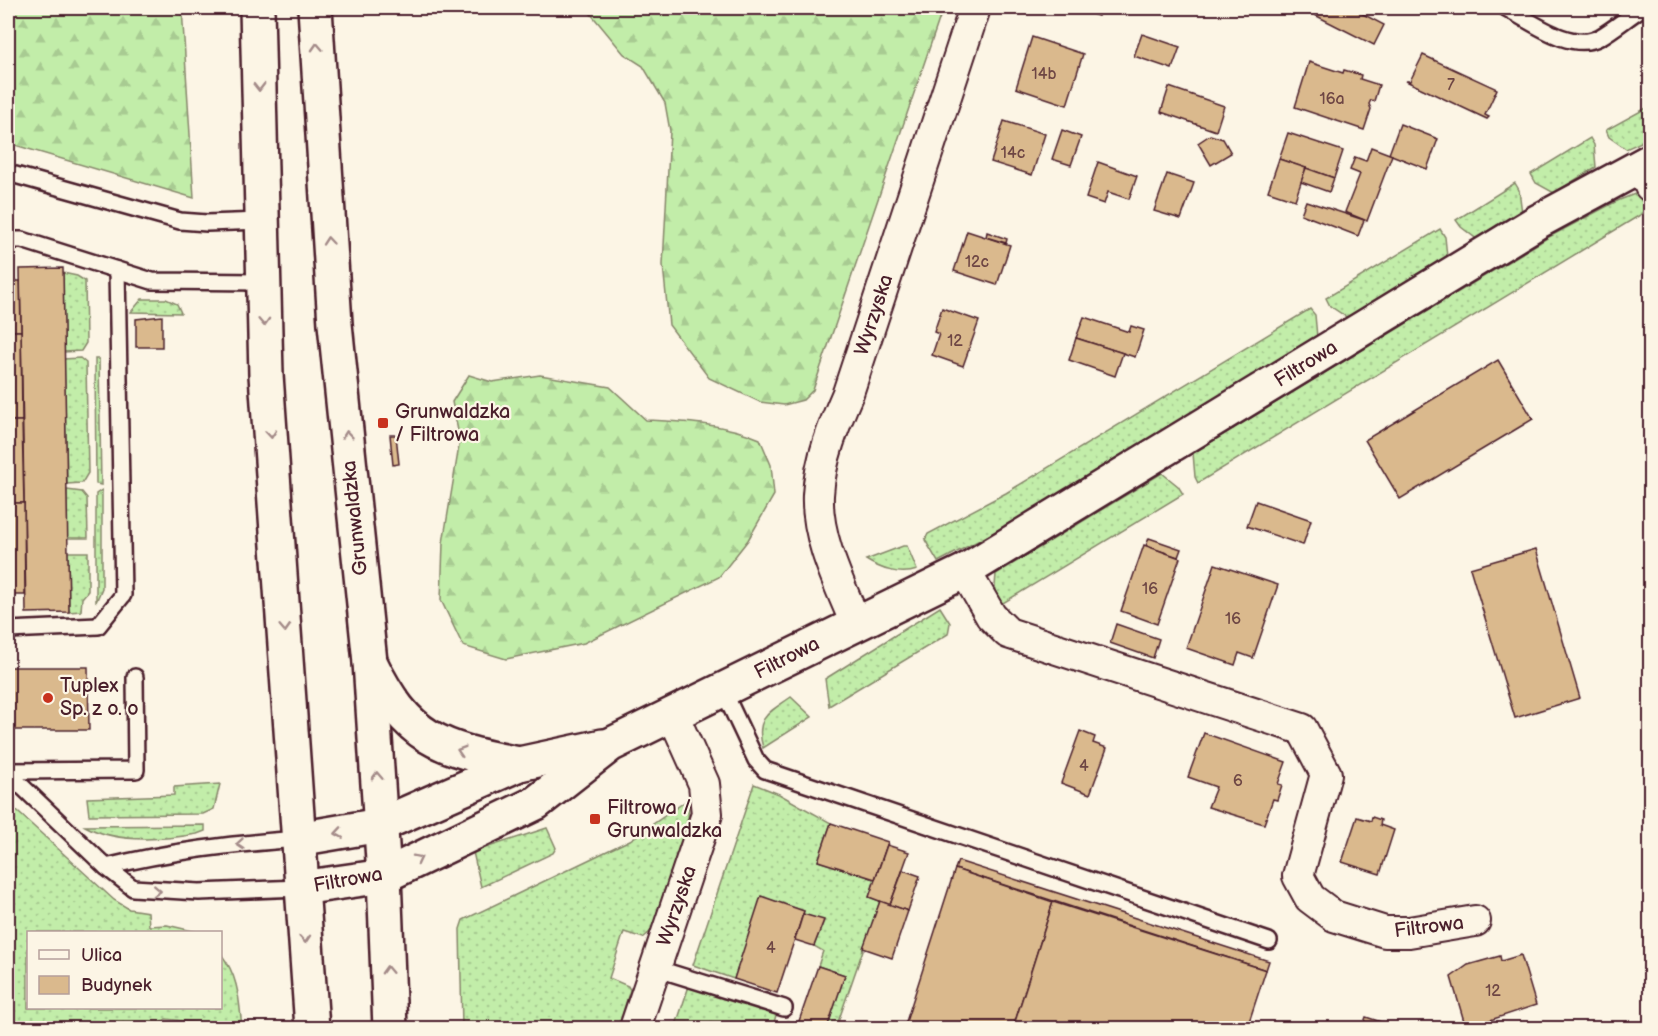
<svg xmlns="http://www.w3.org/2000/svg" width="1658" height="1036" font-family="'Balsamiq Sans',sans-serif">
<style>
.grass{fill:url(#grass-dots);stroke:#86866a;stroke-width:1.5}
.forest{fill:url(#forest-firs);stroke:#86866a;stroke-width:1.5}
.building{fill:#dab98d;stroke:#4a1f2b;stroke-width:1.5}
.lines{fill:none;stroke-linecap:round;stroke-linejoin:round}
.service-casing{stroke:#4a1f2b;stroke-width:20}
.minor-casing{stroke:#4a1f2b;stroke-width:34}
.tertiary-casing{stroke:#4a1f2b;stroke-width:38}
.primary-casing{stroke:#4a1f2b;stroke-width:38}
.service{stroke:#fcf5e5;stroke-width:15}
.minor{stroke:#fcf5e5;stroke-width:30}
.tertiary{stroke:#fcf5e5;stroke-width:33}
.primary{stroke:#fcf5e5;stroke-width:33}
.oneway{stroke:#a38a88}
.poi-dot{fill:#c8321e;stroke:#fcf5e5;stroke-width:2}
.labels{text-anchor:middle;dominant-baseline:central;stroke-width:4.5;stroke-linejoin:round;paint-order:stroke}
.number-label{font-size:16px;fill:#6e4644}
.street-label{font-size:20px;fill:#4a1f2b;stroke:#fcf5e5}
.poi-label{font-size:20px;fill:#4a1f2b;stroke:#fcf5e5;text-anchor:start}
</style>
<defs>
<pattern id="grass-dots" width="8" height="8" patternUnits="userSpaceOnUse" patternTransform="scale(1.5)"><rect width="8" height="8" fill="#c2eda9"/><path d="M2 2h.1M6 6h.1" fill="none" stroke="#a8cb92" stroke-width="1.8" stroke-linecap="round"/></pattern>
<pattern id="forest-firs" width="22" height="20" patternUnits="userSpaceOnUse" patternTransform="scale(1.5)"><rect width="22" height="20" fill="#c2eda9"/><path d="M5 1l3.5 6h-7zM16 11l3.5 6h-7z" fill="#a8cb92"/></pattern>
</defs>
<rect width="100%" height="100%" fill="#fcf5e5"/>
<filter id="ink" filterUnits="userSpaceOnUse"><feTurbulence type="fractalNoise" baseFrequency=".0167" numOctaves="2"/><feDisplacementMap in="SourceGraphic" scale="12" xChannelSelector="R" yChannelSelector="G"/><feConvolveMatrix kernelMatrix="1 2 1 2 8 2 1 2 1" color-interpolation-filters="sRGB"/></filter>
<g filter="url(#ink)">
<g class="grass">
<path d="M1650,106V138L1626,149L1609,137L1606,130Z"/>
<path d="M1590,138L1594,145L1596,167L1554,193L1536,183L1531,174Z"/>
<path d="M1515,183L1519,190L1522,213L1478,240L1461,227L1456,220Z"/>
<path d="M1650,188V209L1198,483L1195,477L1193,453L1547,238L1617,201Z"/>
<path d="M1440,229L1445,237L1447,257L1348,318L1330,306L1326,298Z"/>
<path d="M63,273L77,276L85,281L86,343L81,351L64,352Z"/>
<path d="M142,299H166L177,304L181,313L131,312Z"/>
<path d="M1310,309L1315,315L1317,337L1014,522L938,562L925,540L928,534L1006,493Z"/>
<path d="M80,358L86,363L88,473L82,483L67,484L64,359Z"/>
<path d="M95,359H99L101,485L96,484Z"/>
<path d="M1162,473L1178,486L1183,494L998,606L994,599L996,574Z"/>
<path d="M67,490L82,492L87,498L88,538H67Z"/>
<path d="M102,490V588L96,602V494Z"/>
<path d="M903,546H907L917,570C900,576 880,569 866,560Z"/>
<path d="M68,552H88V591L82,598L81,611L69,612Z"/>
<path d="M940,607L950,623L948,634L829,706L825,679Z"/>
<path d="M791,697L812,717L763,748C754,717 770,712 791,697Z"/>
<path d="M220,784L214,809L203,814L89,815L87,798L174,795V787Z"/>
<path d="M754,784L779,794L831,823L818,861L875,879L869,897L880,901L836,1028H827L845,975L818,966L823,951L814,946L824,921L803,914L804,911L762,897L734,979L693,965Z"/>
<path d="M689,799L688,821L651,931L643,938L624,932L609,978L628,986L630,990L618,1028H462L460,929L463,920L630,840Z"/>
<path d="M8,803L114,900L129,909L148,912L149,926L167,925L197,932H28V1008H220L221,954C239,977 239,1000 242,1028L166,1019L153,1028H8Z"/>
<path d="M205,825V831L197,834C162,840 117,844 85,826Z"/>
<path d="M547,828L556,848L553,853L481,887L473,852Z"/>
<path d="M689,986L776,1015L774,1023L786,1026L788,1021L811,1028H675Z"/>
</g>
<g class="forest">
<path d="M8,8H182L194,198L8,143Z"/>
<path d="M586,8H943L813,390L803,400L784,405L760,402L709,378L669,325L663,265L670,131L665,103L643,66L624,54Z"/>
<path d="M469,375L492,382L540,375L610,387L646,420C685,422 723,423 760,439L771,465L774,495L748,540L719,577L584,643L506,659L463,646L441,600L443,543L460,440L452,402Z"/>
</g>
<g class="building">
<path d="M1072,8H1101L1098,16Z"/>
<path d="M1301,8H1359L1357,11L1384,25L1374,45Z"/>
<path d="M1142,34L1180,47L1172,69L1134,56Z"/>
<path d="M1032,37L1083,54L1067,105L1016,88Z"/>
<path d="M1423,55L1497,89L1485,115L1489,117L1487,119L1406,81H1410Z"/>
<path d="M1309,62L1343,73L1344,70L1361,75L1360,79L1379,85L1374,101L1371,100L1369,104L1371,109L1364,130L1295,107Z"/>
<path d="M1169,87L1224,106L1216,131L1161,112Z"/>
<path d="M1004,121L1045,134L1032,175L991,162Z"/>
<path d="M1400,124L1438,139L1427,169L1389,154Z"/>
<path d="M1062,130L1081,137L1071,165L1052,159Z"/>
<path d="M1288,133L1343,151L1334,178L1279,159Z"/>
<path d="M1210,135L1223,139L1231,153L1211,165L1198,143Z"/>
<path d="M1371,147L1392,155L1367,221L1345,212L1360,174L1350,170L1355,157L1366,161Z"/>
<path d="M1279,159L1306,168L1295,200L1268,191Z"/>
<path d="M1098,162L1137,176L1129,199L1108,192L1104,204L1086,198Z"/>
<path d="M1306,168L1334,178L1329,192L1301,182Z"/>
<path d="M1167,174L1194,183L1181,219L1154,211Z"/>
<path d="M1306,201L1364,220L1358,236L1301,214Z"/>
<path d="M967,231L1010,245L997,285L954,271Z"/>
<path d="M987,232L1007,239L1006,243L986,237Z"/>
<path d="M63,268L69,612L26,613L20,269Z"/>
<path d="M8,281H20L21,331H8Z"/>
<path d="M942,308L979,321L963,366L932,355L939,334L934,332Z"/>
<path d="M162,316V347H136V319Z"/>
<path d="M1084,317L1129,332L1131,326L1144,330L1135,357L1076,338Z"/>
<path d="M8,331H21L22,421H8Z"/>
<path d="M1076,338L1123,353L1115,376L1069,360Z"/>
<path d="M1498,360L1533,419L1400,499L1365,440Z"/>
<path d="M8,421H22L24,503H8Z"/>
<path d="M390,435H396L399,464L393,465Z"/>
<path d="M1256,501L1311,520L1303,545L1247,526Z"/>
<path d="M8,503H24L25,595H8Z"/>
<path d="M1149,538L1181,549L1178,557L1146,546Z"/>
<path d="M1144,545L1180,558L1157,624L1121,611Z"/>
<path d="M1536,549L1580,698L1515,718L1470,568Z"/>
<path d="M1215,564L1278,585L1253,658L1239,653L1235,665L1186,648Z"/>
<path d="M1116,624L1159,639L1153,658L1110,643Z"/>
<path d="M8,667H88L89,730H8Z"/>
<path d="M1080,731L1095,737L1093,743L1107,748L1090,794L1061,783Z"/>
<path d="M1204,733L1286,762L1278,784L1282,785L1277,800L1273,799L1264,824L1208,807L1216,787L1188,777Z"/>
<path d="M1357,817L1371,821L1372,817L1381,820L1380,825L1394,830L1380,874L1342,862Z"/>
<path d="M831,823L888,842L875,879L818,861Z"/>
<path d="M887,845L909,852L890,905L869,897Z"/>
<path d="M958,861L1269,961L1266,970L955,869Z"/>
<path d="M955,869L1053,902L1013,1028H904Z"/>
<path d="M903,870L920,876L908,911L890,905Z"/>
<path d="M761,896L804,911L777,993L734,979Z"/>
<path d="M880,901L908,911L892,958L863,948Z"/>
<path d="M1053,902L1266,970L1247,1028H1013Z"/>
<path d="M803,914L824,920L814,946L795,940Z"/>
<path d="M1521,955L1536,1005L1466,1028L1451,977L1468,965L1500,956L1501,961Z"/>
<path d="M818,966L845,975L827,1028H811L798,1024Z"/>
<path d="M1366,1017L1399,1028H1362Z"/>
</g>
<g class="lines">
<g class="service-casing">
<g id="service">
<path d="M1506,8C1531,21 1571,53 1600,37C1614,29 1628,17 1642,8"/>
<path d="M8,173L180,221L207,223L261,221"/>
<path d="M8,240H22L152,281L262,282"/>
<path d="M8,630L98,626L123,595L117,270"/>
<path d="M723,690L756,760L765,770L1269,941"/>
<path d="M8,771L136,770L135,677"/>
<path d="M8,773L106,867L133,888L199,892L301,888"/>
<path d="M106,867C170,851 233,844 298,839"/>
<path d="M655,968L784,1008"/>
</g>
</g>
<g class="minor-casing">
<g id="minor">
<path d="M1642,164L1650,186"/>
<path d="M965,571L991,616L1008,633L1302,729L1326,774L1298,876L1310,898L1334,916L1385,932H1409L1475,921"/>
<path d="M856,624C840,585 816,538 818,495C820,459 834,425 848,393L975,8"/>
<path d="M635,1028L707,814L704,784L673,715"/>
</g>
</g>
<g class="tertiary-casing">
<g id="tertiary">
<path d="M370,662C408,740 438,748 519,764"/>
<path d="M298,839L380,825L519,764L603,746"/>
<path d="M301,888L384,876L536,803L610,745L965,571L1537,222L1650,161"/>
</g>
</g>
<g class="primary-casing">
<g id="primary">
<path d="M257,8L266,375L312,1028"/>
<path d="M315,8L335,324L370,662L384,876L390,1028"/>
</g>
</g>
<use href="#service" class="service"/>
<use href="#minor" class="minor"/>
<use href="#tertiary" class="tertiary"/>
<use href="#primary" class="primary"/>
</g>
<defs><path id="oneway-chevron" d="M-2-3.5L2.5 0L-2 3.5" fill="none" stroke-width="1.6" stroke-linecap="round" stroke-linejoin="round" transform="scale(1.5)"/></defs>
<g class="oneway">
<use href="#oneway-chevron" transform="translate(317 47) rotate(-93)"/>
<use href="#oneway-chevron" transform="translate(259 87) rotate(89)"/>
<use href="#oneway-chevron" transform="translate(328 241) rotate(-95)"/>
<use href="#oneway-chevron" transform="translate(264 322) rotate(87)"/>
<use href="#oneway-chevron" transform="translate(271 434) rotate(85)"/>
<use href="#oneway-chevron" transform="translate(347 435) rotate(-96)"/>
<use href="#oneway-chevron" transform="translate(285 628) rotate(87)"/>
<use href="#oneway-chevron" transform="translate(461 751) rotate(-163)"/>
<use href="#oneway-chevron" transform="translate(377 776) rotate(-93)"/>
<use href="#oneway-chevron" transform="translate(339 833) rotate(171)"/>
<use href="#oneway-chevron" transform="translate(240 844) rotate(175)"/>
<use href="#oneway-chevron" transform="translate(418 859) rotate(-27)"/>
<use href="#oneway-chevron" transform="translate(157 891) rotate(3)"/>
<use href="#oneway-chevron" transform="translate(305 939) rotate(86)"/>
<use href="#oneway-chevron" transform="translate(387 970) rotate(-92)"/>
</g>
</g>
<g class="poi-dot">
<rect x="377" y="417" width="12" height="12" rx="3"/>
<circle cx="48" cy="698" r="6"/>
<rect x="589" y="813" width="12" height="12" rx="3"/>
</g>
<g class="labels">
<g class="number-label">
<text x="1044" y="74">14b</text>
<text x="1451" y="85">7</text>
<text x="1332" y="99">16a</text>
<text x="1013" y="153">14c</text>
<text x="977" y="262">12c</text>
<text x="955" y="341">12</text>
<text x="1150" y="589">16</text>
<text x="1233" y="619">16</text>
<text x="1084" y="766">4</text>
<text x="1238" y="781">6</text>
<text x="771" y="948">4</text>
<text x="1493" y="991">12</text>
</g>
<g class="street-label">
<text transform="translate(874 315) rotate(-72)">Wyrzyska</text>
<text transform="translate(1306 364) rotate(-32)">Filtrowa</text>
<text transform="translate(355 518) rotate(-96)">Grunwaldzka</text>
<text transform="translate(787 658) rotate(-27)">Filtrowa</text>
<text transform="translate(348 880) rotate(-10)">Filtrowa</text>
<text transform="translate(677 906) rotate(-71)">Wyrzyska</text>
<text transform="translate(1429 927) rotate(-7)">Filtrowa</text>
</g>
<g class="poi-label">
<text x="395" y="412">Grunwaldzka<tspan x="395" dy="23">/ Filtrowa</tspan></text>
<text x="60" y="686">Tuplex<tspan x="60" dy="23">Sp. z o. o</tspan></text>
<text x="607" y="808">Filtrowa /<tspan x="607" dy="23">Grunwaldzka</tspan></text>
</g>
</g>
<rect width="1658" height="1036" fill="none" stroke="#fcf5e5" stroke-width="30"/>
<rect x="15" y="15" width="1628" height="1006" fill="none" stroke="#4a1f2b" stroke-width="2" filter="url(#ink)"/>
<rect x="27" y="931" width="195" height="78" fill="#fcf5e5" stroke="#b59f9b" stroke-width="1.5"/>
<rect x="39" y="950" width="30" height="9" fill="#fcf5e5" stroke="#b59f9b" stroke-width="1.5"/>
<text x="81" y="961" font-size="18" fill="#4a1f2b">Ulica</text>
<rect x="39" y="976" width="30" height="18" fill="#dab98d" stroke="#b59f9b" stroke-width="1.5"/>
<text x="81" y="991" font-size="18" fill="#4a1f2b">Budynek</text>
</svg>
